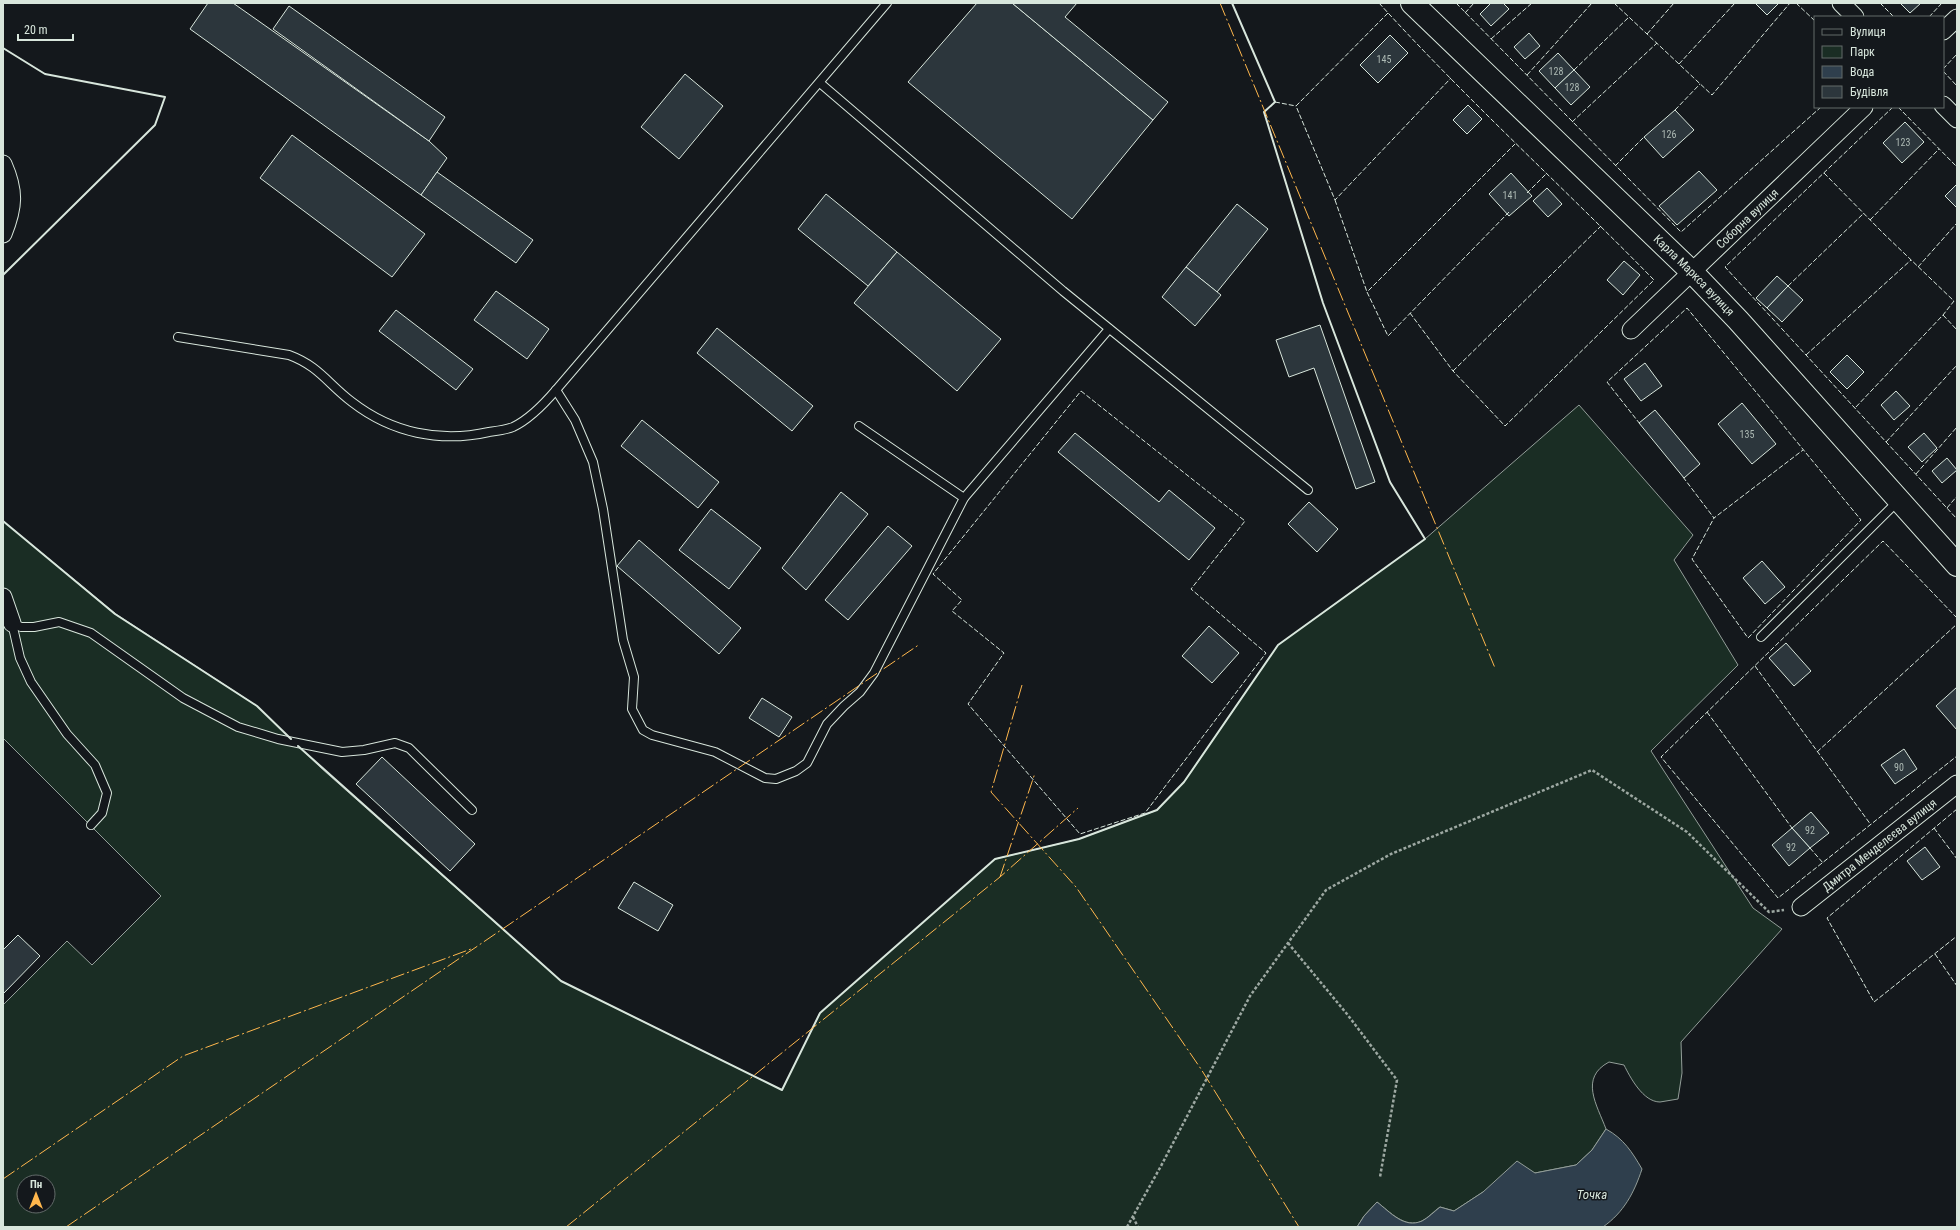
<svg xmlns="http://www.w3.org/2000/svg" width="1960" height="1230" font-family="'Roboto Condensed',sans-serif">
<style>
.green{fill:#1a2d24;stroke:#939e99;fill-rule:evenodd}
.water{fill:#2f3f4d;stroke:#939e99}
.building{fill:#2c363c;stroke:#d8e6dc}
.lines{fill:none;stroke-linecap:round;stroke-linejoin:round}
.lane-casing{stroke:#d8e6dc;stroke-width:10}
.street-casing{stroke:#d8e6dc;stroke-width:19}
.secondary-casing{stroke:#d8e6dc;stroke-width:24}
.path{stroke:#9da8a2;stroke-width:2.5;stroke-dasharray:3 2;stroke-linecap:butt}
.lane{stroke:#14181c;stroke-width:8}
.street{stroke:#14181c;stroke-width:17}
.secondary{stroke:#14181c;stroke-width:22}
.fence{stroke:#d8e6dc;stroke-width:1;stroke-dasharray:5 2;stroke-linecap:butt}
.wall{stroke:#d8e6dc;stroke-width:2}
.power{stroke:#ffb74d;stroke-width:1;stroke-dasharray:14 3 2 3;stroke-linecap:butt}
.labels{text-anchor:middle;dominant-baseline:central;stroke-width:3;stroke-linejoin:round;paint-order:stroke}
.number-label{font-size:10px;fill:#adbab4}
.street-label{font-size:12px;fill:#d8e6dc;stroke:#14181c}
.water-label{font-size:13px;font-style:italic;fill:#d8e6dc;stroke:#14181c}
</style>
<rect width="100%" height="100%" fill="#14181c"/>
<path class="green" d="M1579,405L1693,535L1674,560L1738,665L1651,751L1753,908L1782,929L1681,1042L1682,1073L1678,1099C1672,1100 1666,1101 1660,1102C1643,1102 1630,1077 1624,1065L1609,1062C1579,1078 1597,1105 1606,1129L1592,1150L1576,1165L1535,1173L1483,1192L1454,1211L1440,1207C1434,1211 1428,1218 1422,1221C1405,1229 1390,1212 1377,1202L1364,1216L1357,1227H3V1005L67,941L92,965L161,896L3,738V521L116,614L257,706L321,768L561,981L782,1090L820,1013L995,859L1079,839L1157,810L1184,782L1278,645L1425,539ZM24,1182H48V1206H24Z"/>
<path class="water" d="M1606,1129C1624,1139 1632,1152 1642,1169C1634,1193 1624,1212 1603,1227H1357L1364,1216L1377,1202C1390,1212 1404,1229 1422,1221C1428,1218 1435,1211 1440,1207L1454,1211L1483,1192L1517,1161L1535,1173L1576,1165L1592,1150Z"/>
<g class="building">
<path d="M208,3H233L429,141L447,158L421,195L190,29Z"/>
<path d="M977,3H1012L1153,120L1072,219L908,82Z"/>
<path d="M1012,3H1077L1065,17L1168,102L1153,120Z"/>
<path d="M1491,3H1503L1509,9L1491,26L1480,14Z"/>
<path d="M1755,3H1779L1767,15Z"/>
<path d="M1900,3H1921L1910,13Z"/>
<path d="M289,6L445,117L429,141L273,29Z"/>
<path d="M1529,33L1540,46L1525,59L1514,47Z"/>
<path d="M1390,35L1408,53L1378,83L1360,65Z"/>
<path d="M1558,53L1574,70L1555,88L1539,71Z"/>
<path d="M1574,70L1590,87L1571,105L1555,88Z"/>
<path d="M685,74L723,106L679,159L641,127Z"/>
<path d="M1468,105L1482,119L1467,134L1453,120Z"/>
<path d="M1675,110L1694,130L1663,158L1644,137Z"/>
<path d="M1905,122L1924,142L1902,163L1883,143Z"/>
<path d="M292,135L425,234L392,277L260,178Z"/>
<path d="M1699,171L1717,190L1677,225L1659,206Z"/>
<path d="M437,172L533,240L516,263L421,195Z"/>
<path d="M1511,173L1532,196L1509,216L1489,194Z"/>
<path d="M1957,184V208L1945,196Z"/>
<path d="M1547,188L1562,204L1548,217L1533,201Z"/>
<path d="M826,194L897,252L868,286L798,229Z"/>
<path d="M1237,204L1268,229L1217,292L1186,267Z"/>
<path d="M897,252L1001,339L957,391L854,303Z"/>
<path d="M1624,261L1640,275L1623,295L1607,280Z"/>
<path d="M1186,267L1221,295L1195,326L1162,297Z"/>
<path d="M1777,276L1788,286L1767,308L1756,298Z"/>
<path d="M1788,286L1803,300L1782,322L1767,308Z"/>
<path d="M496,291L549,329L527,359L474,320Z"/>
<path d="M396,310L473,369L456,390L379,331Z"/>
<path d="M1320,325L1375,482L1356,489L1314,368L1289,377L1276,340Z"/>
<path d="M717,328L813,406L792,431L697,353Z"/>
<path d="M1847,355L1864,372L1847,389L1830,372Z"/>
<path d="M1645,363L1662,386L1641,401L1624,379Z"/>
<path d="M1896,391L1910,406L1894,420L1881,405Z"/>
<path d="M1742,403L1776,444L1752,464L1718,424Z"/>
<path d="M1655,410L1700,464L1684,478L1639,423Z"/>
<path d="M642,420L719,482L698,508L621,446Z"/>
<path d="M1075,433L1159,502L1169,490L1215,528L1189,560L1058,452Z"/>
<path d="M1924,433L1937,448L1922,462L1908,447Z"/>
<path d="M1947,458L1957,470L1942,483L1932,471Z"/>
<path d="M841,492L868,514L806,590L782,568Z"/>
<path d="M1309,502L1338,529L1317,552L1288,524Z"/>
<path d="M711,509L761,548L729,589L679,550Z"/>
<path d="M888,526L912,546L848,620L825,600Z"/>
<path d="M639,540L741,628L719,654L617,566Z"/>
<path d="M1762,561L1785,587L1765,604L1743,578Z"/>
<path d="M1209,626L1239,653L1212,683L1182,656Z"/>
<path d="M1786,643L1811,671L1794,686L1769,658Z"/>
<path d="M1957,687V730L1936,706Z"/>
<path d="M762,698L792,717L779,737L749,718Z"/>
<path d="M1904,749L1917,769L1895,784L1881,765Z"/>
<path d="M382,757L475,844L450,871L356,784Z"/>
<path d="M1811,812L1829,833L1810,848L1792,828Z"/>
<path d="M1792,828L1810,848L1789,866L1772,845Z"/>
<path d="M1925,847L1940,867L1922,880L1907,861Z"/>
<path d="M634,882L673,905L658,931L618,908Z"/>
<path d="M18,935L40,956L3,994V950Z"/>
</g>
<g class="lines">
<g class="lane-casing">
<g id="lane">
<path d="M820,83L1063,291L1308,490"/>
<path d="M178,337L289,355C319,366 328,384 352,402C392,433 440,443 489,432C496,431 506,430 513,427C530,419 544,404 556,390L887,3"/>
<path d="M556,390L575,420L593,462L603,509L623,640L634,677L632,709L643,730L652,735L715,752L765,778L776,779L796,771L807,763L827,724L844,706L860,692L874,673L964,498L1109,329"/>
<path d="M859,426L964,498"/>
<path d="M12,623L21,627H34L59,622L91,633L183,698L238,727L278,739L342,752L364,750L395,743L409,748L472,810"/>
<path d="M12,623L20,658L31,682L67,734L95,765L107,793L102,813L91,825"/>
<path d="M1761,637L1898,501"/>
</g>
</g>
<g class="street-casing">
<g id="street">
<path d="M1841,3L1855,17"/>
<path d="M1943,31L1957,18"/>
<path d="M1943,105L1957,119"/>
<path d="M3,164C15,191 14,207 3,234"/>
<path id="s1" d="M1631,330L1864,107"/>
<path d="M3,597L12,623"/>
<path id="s2" d="M1801,907L1957,784"/>
</g>
</g>
<g class="secondary-casing">
<g id="secondary">
<path id="s3" d="M1412,3L1693,273L1738,320L1957,565"/>
</g>
</g>
<g class="path">
<path d="M1288,943L1347,1014L1397,1080L1380,1177"/>
<path d="M1133,1217L1138,1227"/>
<path d="M1127,1227L1161,1166L1250,996L1326,890L1391,854L1592,770L1687,832L1769,912L1784,910"/>
</g>
<use href="#lane" class="lane"/>
<use href="#street" class="street"/>
<use href="#secondary" class="secondary"/>
<g class="fence">
<path d="M1379,3C1466,99 1563,187 1654,280L1505,426L1453,371L1410,313"/>
<path d="M1456,3L1681,232L1821,107"/>
<path d="M1614,3L1712,95L1790,3"/>
<path d="M1796,3L1815,21"/>
<path d="M1880,3L1894,17"/>
<path d="M1388,13L1296,106L1335,200L1451,78"/>
<path d="M1465,13L1474,3"/>
<path d="M1929,17L1942,3"/>
<path d="M1647,34L1674,3"/>
<path d="M1491,39L1532,3"/>
<path d="M1679,64L1735,3"/>
<path d="M1943,69L1957,54"/>
<path d="M1574,70L1629,17"/>
<path d="M1943,71L1957,86"/>
<path d="M1527,75L1592,3"/>
<path d="M1275,102L1296,106"/>
<path d="M1893,107L1725,267L1957,519"/>
<path d="M1898,107L1957,167"/>
<path d="M1675,110L1700,84"/>
<path d="M1572,122L1657,43"/>
<path d="M1615,166L1644,137"/>
<path d="M1824,173L1883,233L1954,301L1943,315L1855,408"/>
<path d="M1527,193L1546,174"/>
<path d="M1335,200L1367,292"/>
<path d="M1509,212L1388,336L1367,292L1515,144"/>
<path d="M1870,220L1939,149"/>
<path d="M1918,267L1957,223"/>
<path d="M1788,286L1864,213"/>
<path d="M1943,315L1957,330"/>
<path d="M1806,355L1911,260"/>
<path d="M1453,371L1601,226"/>
<path d="M1081,391L1245,521L1191,589L1266,653L1145,813L1080,834L968,704L1004,653L952,611L962,600L933,574Z"/>
<path d="M1640,424L1607,382L1687,308L1861,520L1748,638L1692,559L1714,518"/>
<path d="M1886,442L1957,365"/>
<path d="M1916,474L1957,427"/>
<path d="M1683,477L1714,518L1803,450"/>
<path d="M1947,508L1957,496"/>
<path d="M1957,618L1883,541L1661,757L1778,898L1957,756"/>
<path d="M1755,666L1871,825"/>
<path d="M1707,712L1792,828"/>
<path d="M1817,752L1957,624"/>
<path d="M1957,809L1827,918L1874,1002L1957,936"/>
<path d="M1934,828L1957,859"/>
<path d="M1810,848L1823,863"/>
<path d="M1935,954L1957,986"/>
</g>
<g class="wall">
<path d="M3,48L45,74L165,97L155,125L3,275"/>
<path d="M3,521L115,614L257,706L291,739"/>
<path d="M298,746L561,981L782,1090L820,1013L995,859L1079,839L1157,810L1184,782L1278,645L1425,539L1390,482L1323,303L1264,112L1275,102L1232,3"/>
</g>
<g class="power">
<path d="M1220,3L1495,668"/>
<path d="M1022,685L991,792L1076,887L1201,1069L1299,1227"/>
<path d="M1000,877L1035,773"/>
<path d="M3,1179L183,1056L471,949"/>
<path d="M66,1227L920,644"/>
<path d="M566,1227L1000,877L1078,808"/>
</g>
</g>
<g class="labels">
<g class="number-label">
<text x="1384" y="59">145</text>
<text x="1556" y="71">128</text>
<text x="1572" y="87">128</text>
<text x="1669" y="134">126</text>
<text x="1903" y="142">123</text>
<text x="1510" y="195">141</text>
<text x="1747" y="434">135</text>
<text x="1899" y="767">90</text>
<text x="1810" y="830">92</text>
<text x="1791" y="847">92</text>
</g>
<g class="street-label">
<text stroke="none"><textPath href="#s1" startOffset="161">Соборна вулиця</textPath></text>
<text stroke="none"><textPath href="#s3" startOffset="392">Карла Маркса вулиця</textPath></text>
<text stroke="none"><textPath href="#s2" startOffset="100">Дмитра Менделєєва вулиця</textPath></text>
</g>
<g class="water-label">
<text x="1592" y="1194">Точка</text>
</g>
</g>
<rect width="1960" height="1230" fill="none" stroke="#d8e6dc" stroke-width="8"/>
<rect x="1814" y="16" width="130" height="92" fill="#14181c" stroke="#626a69"/>
<rect x="1822" y="29" width="20" height="6" fill="#14181c" stroke="#626a69"/>
<text x="1850" y="36" font-size="12" fill="#d8e6dc">Вулиця</text>
<rect x="1822" y="46" width="20" height="12" fill="#1a2d24" stroke="#626a69"/>
<text x="1850" y="56" font-size="12" fill="#d8e6dc">Парк</text>
<rect x="1822" y="66" width="20" height="12" fill="#2f3f4d" stroke="#626a69"/>
<text x="1850" y="76" font-size="12" fill="#d8e6dc">Вода</text>
<rect x="1822" y="86" width="20" height="12" fill="#2c363c" stroke="#626a69"/>
<text x="1850" y="96" font-size="12" fill="#d8e6dc">Будівля</text>
<g transform="translate(36 1194)"><circle r="19" fill="#14181c" stroke="#626a69"/>
<path d="M0-3L7 15L0 10L-7 15Z" fill="#ffb74d"/>
<text y="-6" font-size="11" font-weight="bold" text-anchor="middle" fill="#d8e6dc">Пн</text>
</g>
<path d="M18 34v6h55v-6" fill="none" stroke="#d8e6dc" stroke-width="2"/>
<text x="24" y="34" font-size="12" fill="#d8e6dc" stroke="#14181c" stroke-width="3" paint-order="stroke">20 m</text>
</svg>
